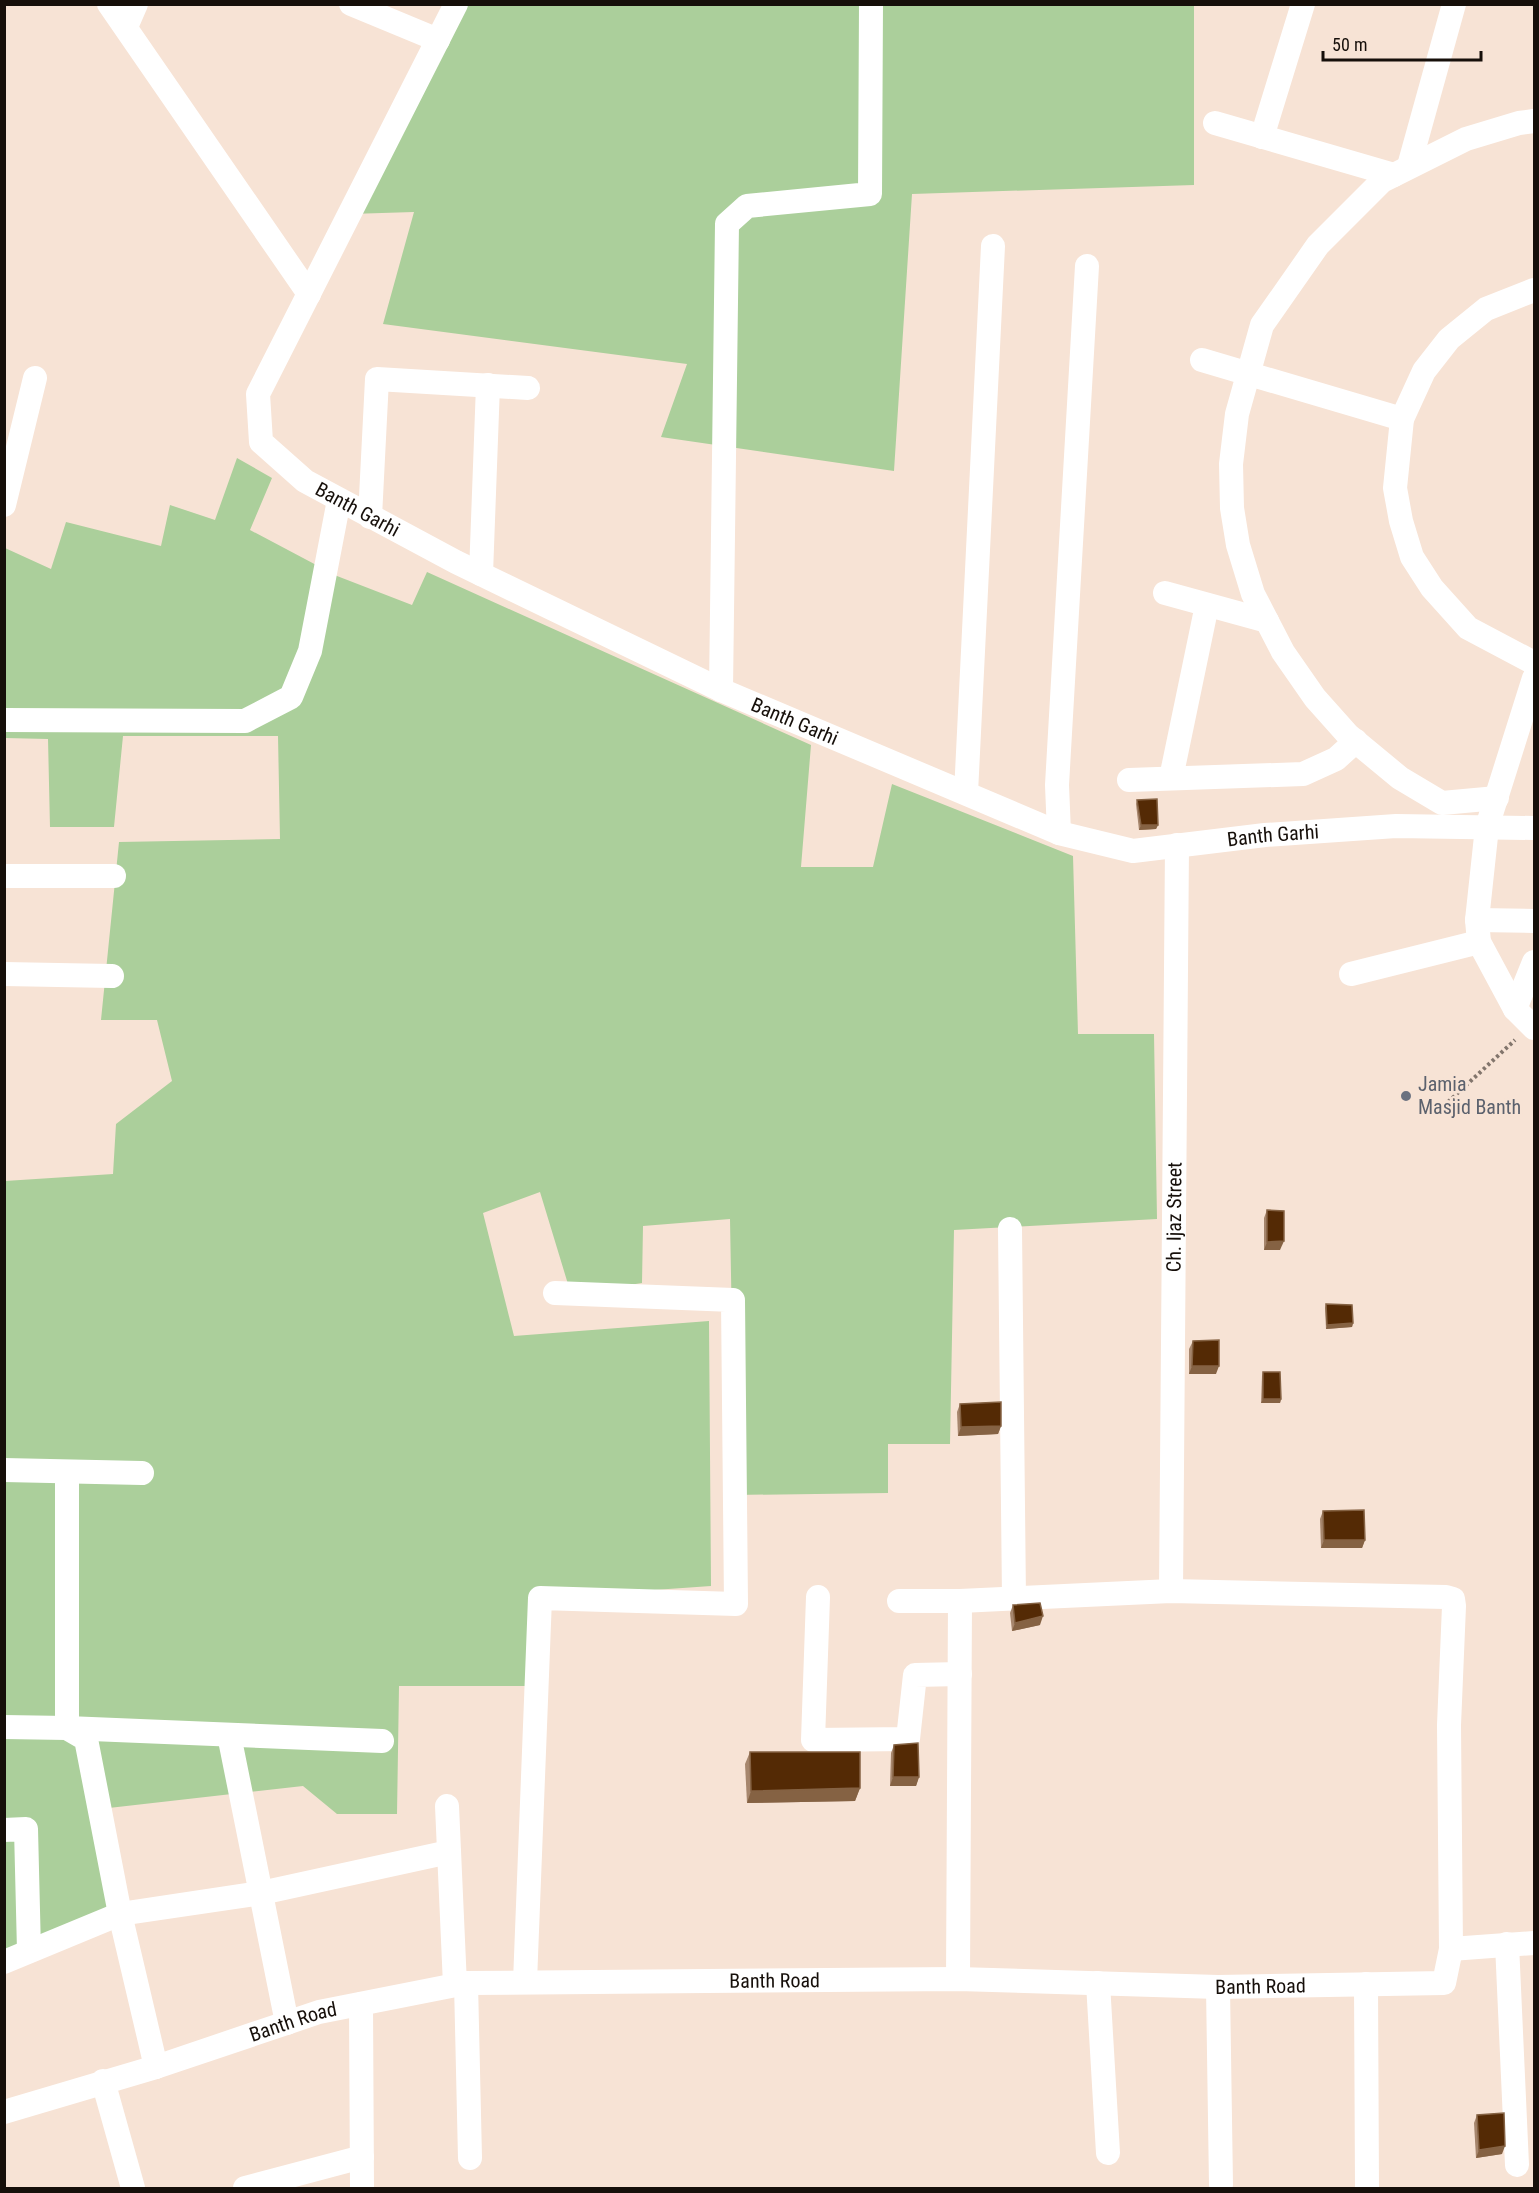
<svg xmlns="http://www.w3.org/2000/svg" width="1539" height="2193" font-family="'Roboto Condensed',sans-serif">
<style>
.green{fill:#abcf9b}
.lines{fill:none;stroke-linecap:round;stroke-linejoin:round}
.path{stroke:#82756c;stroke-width:4;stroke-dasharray:3 3;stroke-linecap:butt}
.minor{stroke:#fff;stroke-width:24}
.wall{fill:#a6866d}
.shaded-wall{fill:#856243}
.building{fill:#542a05;stroke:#856243;stroke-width:1.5}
.worship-dot{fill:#6b7280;stroke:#f7e3d5;stroke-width:2}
.labels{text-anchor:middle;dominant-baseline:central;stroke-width:6;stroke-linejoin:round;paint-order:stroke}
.street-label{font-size:20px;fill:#160f0a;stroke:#f7e3d5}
.worship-label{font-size:20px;fill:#5b616d;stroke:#f7e3d5;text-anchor:start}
</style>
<rect width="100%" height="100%" fill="#f7e3d5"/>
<g class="green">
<path d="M456,5H1194V185L912,194L894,471L661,437L687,364L383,324L414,212L350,214Z"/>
<path d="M237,458L272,478L250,530L337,576L412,605L427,572L811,745L801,867H873L892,784L1073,856L1078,1034H1154L1157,1219L954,1230L950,1444H888V1493L735,1495L730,1219L643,1226L642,1283L571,1294L540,1192L483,1213L514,1336L709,1321L711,1586L540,1598L537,1686H399L397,1814H337L303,1786L100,1809L120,1914L5,1967V1181L113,1174L116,1124L172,1081L157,1020H101L119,842L280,839L278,736H123L114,827H50L48,739L5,738V548L51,569L66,522L161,546L170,505L215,520Z"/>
</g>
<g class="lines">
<path class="path" d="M1448,1102L1515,1040"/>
<g class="minor">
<path d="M109,4L309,294"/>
<path d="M351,4L438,40"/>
<path id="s1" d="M456,4L258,394L261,442L305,481L456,562L721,690L1059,833L1133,851L1265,835L1396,826L1534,828"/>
<path d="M126,27L136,4"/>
<path d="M1215,123L1394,175"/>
<path d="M1262,137L1303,4"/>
<path d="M1409,166L1454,4"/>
<path d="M1534,290L1486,309L1449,339L1424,371L1402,419L1395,488L1401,521L1412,557L1432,588L1468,628L1534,663"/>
<path d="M1202,360L1402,419"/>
<path d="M4,505L35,378"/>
<path d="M370,517L377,379L528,388"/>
<path d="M481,574L488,385"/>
<path d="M1165,593L1267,621"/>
<path d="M1534,678L1487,827L1477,920L1479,942L1515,1009L1534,1028"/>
<path d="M721,690L727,224L747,206L870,194L871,4"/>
<path d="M4,720L245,721L291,697L310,651L339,500"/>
<path d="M1171,778L1207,605"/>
<path d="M1129,780L1303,774L1336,759L1356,741"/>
<path d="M966,793L993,246"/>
<path d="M1497,798L1442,803L1400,778L1348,735L1315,698L1283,652L1253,594L1238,545L1232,508L1231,464L1237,414L1262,325L1318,245L1382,181L1466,139L1519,123L1534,121"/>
<path d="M1059,833L1057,785L1087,266"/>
<path d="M4,876H114"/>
<path d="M1477,920L1534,921"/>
<path d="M4,974L112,976"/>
<path d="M1351,974L1479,942"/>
<path d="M1515,1009L1534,962"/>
<path d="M1010,1229L1014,1599"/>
<path d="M4,1470L142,1473"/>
<path d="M67,1472V1728L382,1741"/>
<path id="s2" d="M1171,1591L1177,845"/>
<path d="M818,1597L813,1740L908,1739L915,1675L960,1674"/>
<path d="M4,1727L67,1728L86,1739L120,1914L156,2067"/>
<path d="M229,1735L287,2023"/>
<path d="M447,1806L455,1985"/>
<path d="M4,1830L26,1829L29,1951"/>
<path d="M1507,1944L1517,2165"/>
<path d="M1451,1949L1534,1943"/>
<path d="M4,1962L120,1914L261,1893L449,1852"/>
<path d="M958,1979L960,1601"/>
<path d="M525,1982L540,1598L736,1604L733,1300L555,1293"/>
<path d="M466,1983L470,2158"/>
<path d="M1098,1983L1108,2153"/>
<path d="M1366,1984L1367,2188"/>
<path d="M1218,1987L1221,2185"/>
<path d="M361,2004L362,2188"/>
<path d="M103,2081L133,2188"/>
<path id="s3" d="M4,2112L156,2067L319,2012L466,1983L958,1979L1218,1987L1444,1983L1451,1949L1449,1725L1454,1606L1453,1599L1446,1597L1171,1591L960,1601H899"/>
<path d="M245,2188L362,2157"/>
</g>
</g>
<g class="wall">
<path d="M1137,800L1158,825L1156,829L1139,830L1136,804Z"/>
<path d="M1267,1210L1280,1250H1264V1218Z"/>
<path d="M1326,1304L1353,1323L1352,1327L1326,1329L1325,1308Z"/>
<path d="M1193,1341L1216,1374H1189V1349Z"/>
<path d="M1263,1372L1281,1399L1280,1403H1261L1262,1376Z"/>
<path d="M960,1404L1001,1426L998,1434L958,1436L957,1412Z"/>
<path d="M1323,1511L1365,1540L1362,1548H1321L1320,1519Z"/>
<path d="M1013,1605L1040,1625L1012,1631L1010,1613Z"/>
<path d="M894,1745L919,1777L916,1786H890L891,1753Z"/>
<path d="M750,1752L860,1788L855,1801L747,1803L745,1764Z"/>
<path d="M1477,2115L1502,2154L1476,2158L1474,2123Z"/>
</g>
<g class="shaded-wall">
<path d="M1141,825H1158L1156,829L1139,830Z"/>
<path d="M1284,1241L1280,1250H1264L1267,1242Z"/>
<path d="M1353,1323L1352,1327L1326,1329L1327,1325Z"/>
<path d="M1192,1366H1219L1216,1374H1189Z"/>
<path d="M1263,1399H1281L1280,1403H1261Z"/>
<path d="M1001,1426L998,1434L958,1436L961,1427Z"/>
<path d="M1324,1540H1365L1362,1548H1321Z"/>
<path d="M1043,1616L1040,1625L1012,1631L1015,1623Z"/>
<path d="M893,1777H919L916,1786H890Z"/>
<path d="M860,1788L855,1801L747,1803L751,1791Z"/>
<path d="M1505,2146L1502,2154L1476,2158L1479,2150Z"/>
</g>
<g class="building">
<path d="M1157,799L1158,825H1141L1137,800Z"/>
<path d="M1267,1210L1284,1211V1241L1267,1242Z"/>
<path d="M1326,1304L1352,1305L1353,1323L1327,1325Z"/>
<path d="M1219,1340V1366H1192L1193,1341Z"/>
<path d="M1263,1372H1280L1281,1399H1263Z"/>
<path d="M1001,1402V1426L961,1427L960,1404Z"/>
<path d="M1364,1510L1365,1540H1324L1323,1511Z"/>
<path d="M1040,1603L1043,1616L1015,1623L1013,1605Z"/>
<path d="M918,1743L919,1777H893L894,1745Z"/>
<path d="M750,1752H860V1788L751,1791Z"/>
<path d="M1504,2113L1505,2146L1479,2150L1477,2115Z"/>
</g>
<circle class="worship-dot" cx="1406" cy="1096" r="6"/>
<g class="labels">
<g class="street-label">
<text stroke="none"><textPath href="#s1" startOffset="604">Banth Garhi</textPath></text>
<text stroke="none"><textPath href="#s1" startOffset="1090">Banth Garhi</textPath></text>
<text stroke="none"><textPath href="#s1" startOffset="1594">Banth Garhi</textPath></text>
<text stroke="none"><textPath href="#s2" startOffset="374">Ch. Ijaz Street</textPath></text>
<text stroke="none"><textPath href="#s3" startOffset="789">Banth Road</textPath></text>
<text stroke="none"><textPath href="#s3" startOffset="1275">Banth Road</textPath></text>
<text stroke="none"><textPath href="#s3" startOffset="303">Banth Road</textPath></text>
</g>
<g class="worship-label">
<text x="1418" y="1084">Jamia<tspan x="1418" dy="23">Masjid Banth</tspan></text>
</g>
</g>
<rect width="1539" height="2193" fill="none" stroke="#160f0a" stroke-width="12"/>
<path d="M1323 51v9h158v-9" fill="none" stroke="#160f0a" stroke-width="3"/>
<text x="1332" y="51" font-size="18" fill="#160f0a" stroke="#f7e3d5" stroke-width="4.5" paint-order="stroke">50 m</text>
</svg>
